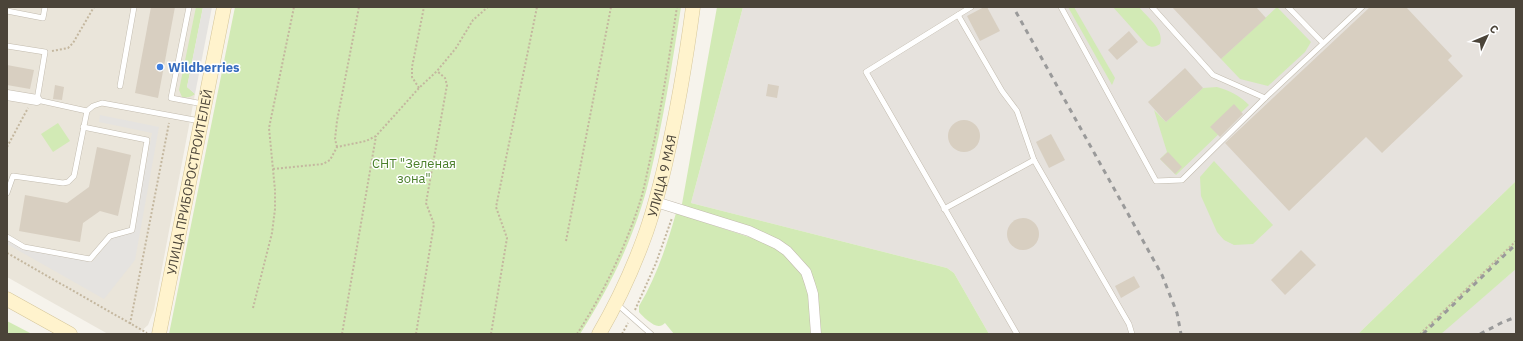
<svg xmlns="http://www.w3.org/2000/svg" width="1523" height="341" font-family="'IBM Plex Sans',sans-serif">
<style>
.residential{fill:#eae5da}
.industrial{fill:#e6e2dd}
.green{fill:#d2eab5}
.parking{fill:#e5e3e0}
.building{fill:#d8cfc1}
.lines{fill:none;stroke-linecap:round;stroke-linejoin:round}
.lane-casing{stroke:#c2bbae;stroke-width:6}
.street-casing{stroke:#c2bbae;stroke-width:11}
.secondary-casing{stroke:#d6c79b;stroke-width:15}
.path{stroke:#c4b79f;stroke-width:2;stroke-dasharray:2 2;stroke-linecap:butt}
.lane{stroke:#fff;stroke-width:5}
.street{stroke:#fff;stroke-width:10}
.secondary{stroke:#fff3cd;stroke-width:14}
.rail{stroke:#9a9a9a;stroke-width:3;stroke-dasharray:5 5;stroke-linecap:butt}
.shop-dot{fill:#3f7fe0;stroke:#fff;stroke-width:1.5}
.labels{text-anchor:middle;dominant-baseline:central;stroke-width:3;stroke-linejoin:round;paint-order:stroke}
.shop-label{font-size:13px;font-weight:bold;fill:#366cbe;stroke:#fff;text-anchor:start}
.park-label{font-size:13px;fill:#4a7f2a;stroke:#fff}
.street-label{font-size:13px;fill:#4b4439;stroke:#fff}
</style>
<rect width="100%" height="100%" fill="#f6f3ec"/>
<path class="residential" d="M7,7H203L187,87L195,94L154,310L148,325L138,334H108L7,277Z"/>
<g class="industrial">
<path d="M743,7H1516V181L1358,334H989L954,273L947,268L691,203Z"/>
<path d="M1516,269V334H1441L1443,331Z"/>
</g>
<g class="green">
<path d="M196,7H203L187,87L195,94C191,97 188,98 182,97L179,90Z"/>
<path d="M235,7H681C672,65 663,123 649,180C636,234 610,287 580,334H169Z"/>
<path d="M717,7H743L691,203L947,268L954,273L989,334H820L816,294L788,249L684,207L682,204Z"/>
<path d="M1068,7H1074L1115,78L1112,85Z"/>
<path d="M1113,7H1139C1147,17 1165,30 1160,44C1155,47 1152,48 1147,45Z"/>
<path d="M1277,7L1311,42L1305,52L1268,86L1240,79L1221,59Z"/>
<path d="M1217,87C1230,91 1239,95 1249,105L1176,175L1160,159L1167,152L1154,110L1166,122L1203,88Z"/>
<path d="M58,123L70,141L53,152L41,134Z"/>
<path d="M1214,161L1273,225L1253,244L1234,245L1224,240L1217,232L1201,196L1200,177Z"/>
<path d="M1516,181V269L1441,334H1358Z"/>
<path d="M676,213L764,242L785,254L803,274L809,295L812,334H674L665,323C663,325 661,326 659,326C654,327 642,316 639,312V306C656,278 667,245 676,213Z"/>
<path d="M7,321L32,334H7Z"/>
</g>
<g class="parking">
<path d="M203,7H212L195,94L187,87Z"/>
<path d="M100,115L159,127L135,260L104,299L7,244V239L25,249L92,262L112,238L133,232L152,133L99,122Z"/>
</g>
<g class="building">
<path d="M151,7H175L158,98L135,93Z"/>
<path d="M984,7H987L1000,31L980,41L967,16Z"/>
<path d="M1172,7H1256L1266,18L1221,59Z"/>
<path d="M1370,7H1406L1452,56L1448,60L1463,76L1382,153L1366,137L1289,211L1225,143Z"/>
<path d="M1129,31L1138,42L1117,60L1108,50Z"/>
<path d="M7,65L34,70L30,89L7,85Z"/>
<path d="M1185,68L1203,88L1166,122L1148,102Z"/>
<path d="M768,84L779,86L777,98L766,96Z"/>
<path d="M55,85L64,87L62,100L53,99Z"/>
<path d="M1234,104L1243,114L1220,137L1210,127Z"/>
<circle cx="964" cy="136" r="16"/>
<path d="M1051,134L1065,160L1049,168L1036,142Z"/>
<path d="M97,147L131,155L118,216L100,211L83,223L80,242L19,231L25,195L67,203L89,187Z"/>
<path d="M1168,152L1182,167L1175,174L1160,159Z"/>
<circle cx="1023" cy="234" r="16"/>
<path d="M1301,250L1316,265L1285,295L1271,280Z"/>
<path d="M1134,276L1140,287L1121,298L1115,286Z"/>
</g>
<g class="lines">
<g class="lane-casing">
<g id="lane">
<path d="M189,7L171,98L203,104"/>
<path d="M1061,7L1156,181L1182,180L1265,98L1362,7"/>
<path d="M1152,7L1213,75L1265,98"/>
<path d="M1288,7L1323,43"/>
<path d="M7,11L43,18L45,7"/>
<path d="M958,15L971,7"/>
<path d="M7,46L45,52L37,100L87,111L93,106L102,103L200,121"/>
<path d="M120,86L134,7"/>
<path d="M7,193L13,176L63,183L68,182L74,176L87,111"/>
<path d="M944,209L1034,160"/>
<path d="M7,237L24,247L90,259L110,236L132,230L147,140L83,127"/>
<path d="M617,304L651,334"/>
<path d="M1017,334L866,72L958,15L1002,91L1017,111L1034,160L1129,324L1132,334"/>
</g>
</g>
<g class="street-casing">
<g id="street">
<path d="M7,95L37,100"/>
<path d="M656,202L749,231L777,244L787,251L806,272L810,284L813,294L816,334"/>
</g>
</g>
<g class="secondary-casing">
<g id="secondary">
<path d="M7,299L70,334"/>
<path id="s1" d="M159,334L224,7"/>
<path id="s2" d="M599,334C617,303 632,271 644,238C653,214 659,190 665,165C677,113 686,60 693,7"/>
</g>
</g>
<g class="path">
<path d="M52,51L68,48L73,43L94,7"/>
<path d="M419,88L412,77V67L424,7"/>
<path d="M7,147L28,108"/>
<path d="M337,147L335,139L337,121L359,7"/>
<path d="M273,169L323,164L330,160L337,147L366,141L376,136L419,88L437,71L456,48L473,20L488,7"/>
<path d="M566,241L611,7"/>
<path d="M7,253L147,333"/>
<path d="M253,308L272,233L275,209V190L269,128L294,7"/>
<path d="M635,310L656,263L672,218"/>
<path d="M130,324L169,123"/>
<path d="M342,334L376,136"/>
<path d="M416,334L434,224L426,203L447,85L445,78L437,71"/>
<path d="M491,334L507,238L496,207L537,7"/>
<path d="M577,334C603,294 625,248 640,202C646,182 649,162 654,142C663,97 670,52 677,7"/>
<path d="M622,334L628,323"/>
<path d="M1420,334L1516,241"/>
</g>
<use href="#lane" class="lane"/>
<use href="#street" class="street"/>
<use href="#secondary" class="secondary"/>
<g class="rail">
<path d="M1016,12L1162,275L1177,313L1181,334"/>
<path d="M1423,334L1516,244"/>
<path d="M1480,334L1503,322L1516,317"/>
</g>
</g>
<circle class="shop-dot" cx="160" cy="67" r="4"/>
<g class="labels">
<g class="shop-label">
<text x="168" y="67">Wildberries</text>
</g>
<g class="park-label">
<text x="414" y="163">СНТ "Зеленая<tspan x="414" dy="15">зона"</tspan></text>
</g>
<g class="street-label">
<text stroke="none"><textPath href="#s2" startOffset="171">УЛИЦА 9 МАЯ</textPath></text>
<text stroke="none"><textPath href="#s1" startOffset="155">УЛИЦА ПРИБОРОСТРОИТЕЛЕЙ</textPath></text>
</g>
</g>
<rect width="1523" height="341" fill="none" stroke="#4b4439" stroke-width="16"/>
<g transform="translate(1487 36) rotate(46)" stroke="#ffffff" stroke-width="3" paint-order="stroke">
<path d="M0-3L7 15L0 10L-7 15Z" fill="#4b4439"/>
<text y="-6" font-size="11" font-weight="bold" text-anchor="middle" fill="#4b4439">С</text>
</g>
</svg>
